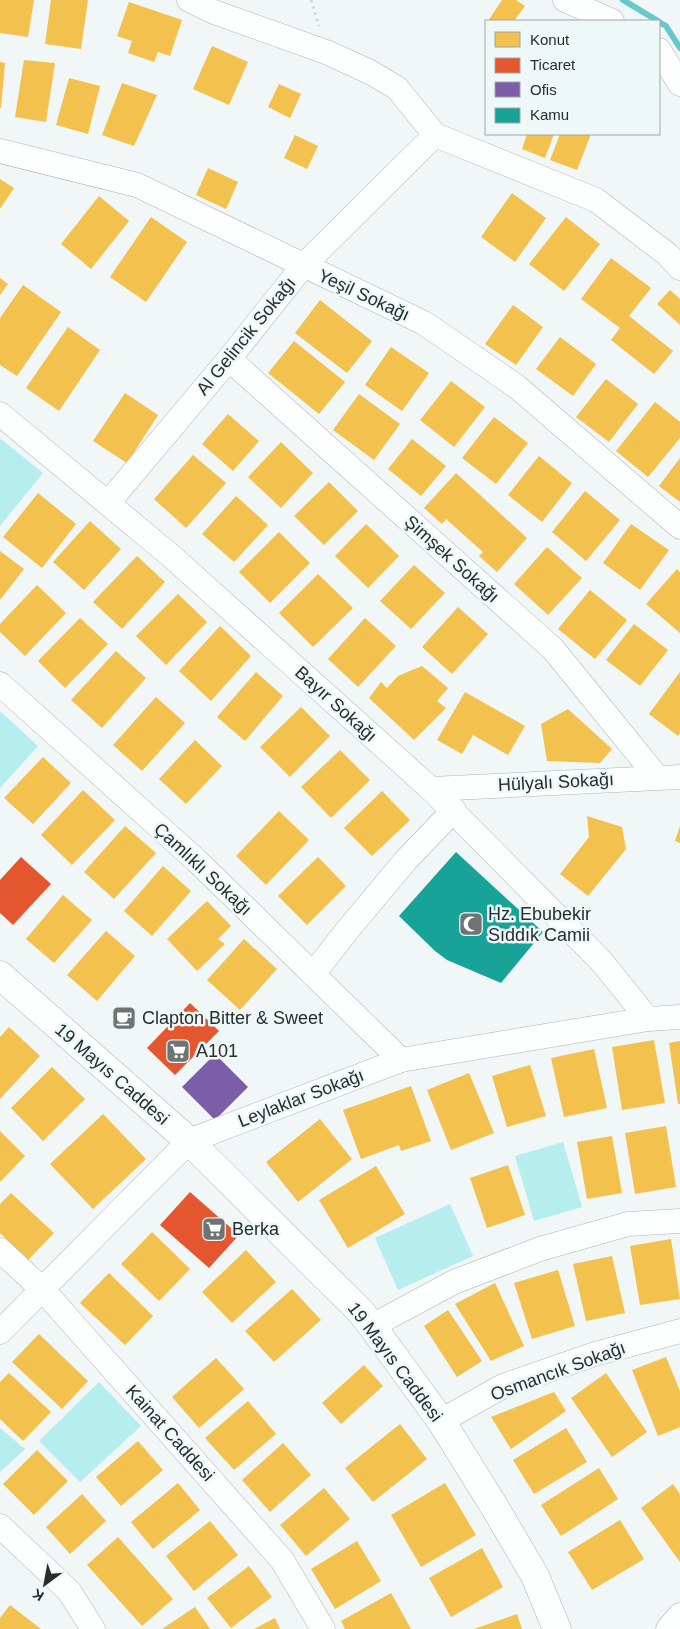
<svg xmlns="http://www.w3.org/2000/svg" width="680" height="1629" font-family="Arial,sans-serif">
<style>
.green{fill:#b6edee}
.homes{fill:#f2c14e}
.shops{fill:#e4572e}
.offices{fill:#7b5ea7}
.public{fill:#17a398}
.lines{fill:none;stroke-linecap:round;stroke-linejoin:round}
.stream{stroke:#66c8cb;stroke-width:6}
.street-casing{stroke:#b1b4b4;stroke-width:25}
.secondary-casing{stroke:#b1b4b4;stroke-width:29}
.path{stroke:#d5d6d6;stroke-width:3;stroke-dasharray:2.5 4;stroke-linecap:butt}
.street{stroke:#fdfefe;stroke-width:24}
.secondary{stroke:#fdfefe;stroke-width:28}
.labels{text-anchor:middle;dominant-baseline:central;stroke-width:5;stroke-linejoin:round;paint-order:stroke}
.street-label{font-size:18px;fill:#282c2c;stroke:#eff8f8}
.poi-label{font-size:18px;fill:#282c2c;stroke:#eff8f8;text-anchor:start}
</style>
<rect width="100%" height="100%" fill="#f1f6f6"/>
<g class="green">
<path d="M1,439L43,473L0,526V440Z"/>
<path d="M0,711L38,746L0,788Z"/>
<path d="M563,1142L582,1207L534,1221L515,1156Z"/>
<path d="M450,1204L473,1256L398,1290L375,1238Z"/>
<path d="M99,1382L141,1426L80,1482L39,1441Z"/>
<path d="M0,1428L25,1449L0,1472Z"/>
</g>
<g class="homes">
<path d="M0,0H34L28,37L0,33Z"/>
<path d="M51,0H88L81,49L45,44Z"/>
<path d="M502,0H516L525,6L514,21H488Z"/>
<path d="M129,2L182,20L170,56L158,52L154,62L128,53L132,41L117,36Z"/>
<path d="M212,46L248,62L229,105L193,89Z"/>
<path d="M24,60L55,63L46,122L15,117Z"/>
<path d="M0,62L5,63L1,108H0Z"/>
<path d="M69,78L100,86L88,134L56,125Z"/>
<path d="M122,83L157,95L134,146L102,135Z"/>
<path d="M279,84L301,94L290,118L268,107Z"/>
<path d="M527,134H554L545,158L522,149Z"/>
<path d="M560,134H591L577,170L550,160Z"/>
<path d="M295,135L318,146L307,169L284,158Z"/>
<path d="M208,168L238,182L226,209L196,195Z"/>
<path d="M0,179L14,188L0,209Z"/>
<path d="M512,193L546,218L515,262L481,237Z"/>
<path d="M99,196L129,221L91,269L61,244Z"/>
<path d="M151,217L187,242L146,302L110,277Z"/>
<path d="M566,217L600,244L564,291L529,264Z"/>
<path d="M611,258L651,288L629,316L673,351L654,374L611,340L620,328L581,299Z"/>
<path d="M0,278L8,284L0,295Z"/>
<path d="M23,285L61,312L17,376L0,365V318Z"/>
<path d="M670,290L680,299V325L657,304Z"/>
<path d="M320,300L372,341L347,373L295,333Z"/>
<path d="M513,305L543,327L516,365L485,344Z"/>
<path d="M68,327L100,350L59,411L26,388Z"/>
<path d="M560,337L596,364L573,396L536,369Z"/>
<path d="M294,341L345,382L319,414L268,373Z"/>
<path d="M391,347L429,373L402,411L365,385Z"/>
<path d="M606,379L638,404L609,442L576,417Z"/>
<path d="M451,381L485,407L454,447L420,420Z"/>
<path d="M125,393L158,415L127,463L93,441Z"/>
<path d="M359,394L400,424L374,460L333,430Z"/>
<path d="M655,402L680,422V438L648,477L616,451Z"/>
<path d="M228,414L259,441L233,471L202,444Z"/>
<path d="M494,417L528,443L496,484L462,458Z"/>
<path d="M412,439L446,466L421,496L388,469Z"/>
<path d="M281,442L313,473L281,508L248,477Z"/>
<path d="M193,455L226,483L186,528L154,499Z"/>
<path d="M539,456L572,483L542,522L508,495Z"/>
<path d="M680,458V502L659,486Z"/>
<path d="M456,473L527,538L497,572L479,556L483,552L446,519L442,524L424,508Z"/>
<path d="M329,482L358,511L324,545L294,516Z"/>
<path d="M585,491L620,520L586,561L552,532Z"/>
<path d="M38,493L76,524L42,568L3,537Z"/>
<path d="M236,496L268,525L234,562L202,534Z"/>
<path d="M90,521L121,549L84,590L53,562Z"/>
<path d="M366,524L399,556L368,588L335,556Z"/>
<path d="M631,524L669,550L640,590L603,563Z"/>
<path d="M279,532L310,563L270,603L239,572Z"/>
<path d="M547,547L582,578L548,615L514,584Z"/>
<path d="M0,551L24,569L0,600Z"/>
<path d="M137,556L165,582L122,629L93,602Z"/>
<path d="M414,565L445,593L411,629L380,601Z"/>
<path d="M677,569L680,572V633L646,604Z"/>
<path d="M318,574L353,608L313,647L279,613Z"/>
<path d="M37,585L66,613L25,656L0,632V624Z"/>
<path d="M590,590L627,620L595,659L558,629Z"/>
<path d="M178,594L207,622L166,665L136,636Z"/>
<path d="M458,607L488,634L452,674L422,647Z"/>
<path d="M80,618L108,644L65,688L38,661Z"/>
<path d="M365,618L396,646L358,687L328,659Z"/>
<path d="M634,624L668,650L640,686L606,660Z"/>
<path d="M220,626L251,656L211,701L179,671Z"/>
<path d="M116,651L146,678L102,728L71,700Z"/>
<path d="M422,666L448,688L437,701L446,708L414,740L369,698L381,682L387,688L398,676Z"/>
<path d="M256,672L283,696L245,741L217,717Z"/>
<path d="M680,672V733L678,736L649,714Z"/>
<path d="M465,692L525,726L508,755L473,735L462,754L437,740Z"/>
<path d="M156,697L185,723L142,771L113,745Z"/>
<path d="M301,707L330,736L290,777L260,747Z"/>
<path d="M568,709L612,749L600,763L547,761L541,724Z"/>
<path d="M195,740L222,766L186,804L159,779Z"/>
<path d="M340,750L370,780L331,818L301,787Z"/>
<path d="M43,757L71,783L33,824L4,798Z"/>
<path d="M83,790L115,820L72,865L41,835Z"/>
<path d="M382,791L410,820L372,856L344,828Z"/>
<path d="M279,811L309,840L266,885L236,856Z"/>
<path d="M587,816L622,827L626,849L588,896L560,874L589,837Z"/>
<path d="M125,826L156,853L114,899L84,872Z"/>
<path d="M680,826V843L675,841Z"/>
<path d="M318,857L346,886L307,925L278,896Z"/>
<path d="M163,866L191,891L152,936L124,911Z"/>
<path d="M63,895L92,920L54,963L26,939Z"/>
<path d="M207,901L231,926L218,939L225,944L197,971L167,939Z"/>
<path d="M106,931L135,956L97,1001L67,975Z"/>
<path d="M244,939L277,969L240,1010L207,980Z"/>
<path d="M9,1027L40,1056L0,1099V1037Z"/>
<path d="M654,1040L665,1103L622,1110L612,1047Z"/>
<path d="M680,1041V1104H678L669,1043Z"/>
<path d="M594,1049L607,1108L564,1117L551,1058Z"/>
<path d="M530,1065L546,1116L507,1127L492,1076Z"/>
<path d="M52,1067L85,1099L43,1141L11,1108Z"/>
<path d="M469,1073L494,1133L451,1150L427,1090Z"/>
<path d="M411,1086L431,1141L401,1151L399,1145L361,1159L343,1110Z"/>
<path d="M103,1114L146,1159L93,1209L50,1164Z"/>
<path d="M320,1119L352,1159L298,1202L266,1162Z"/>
<path d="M666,1126L676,1187L635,1194L625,1133Z"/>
<path d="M0,1131L25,1156L0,1182Z"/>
<path d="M612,1136L622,1193L587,1199L577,1142Z"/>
<path d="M508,1165L525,1215L487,1228L470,1178Z"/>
<path d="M376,1166L405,1214L348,1248L319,1200Z"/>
<path d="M11,1193L54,1233L28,1260L0,1233V1204Z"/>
<path d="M152,1232L190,1269L159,1301L121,1264Z"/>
<path d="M671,1239L680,1299L640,1305L630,1246Z"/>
<path d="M246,1250L276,1282L232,1323L202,1292Z"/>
<path d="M612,1256L625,1313L586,1321L573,1264Z"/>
<path d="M558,1270L575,1326L532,1339L514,1283Z"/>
<path d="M109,1273L153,1316L125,1345L80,1303Z"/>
<path d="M495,1283L524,1346L491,1361L455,1304Z"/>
<path d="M292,1289L321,1320L274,1362L245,1331Z"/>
<path d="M448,1310L482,1361L457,1377L424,1326Z"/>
<path d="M39,1334L88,1381L62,1409L12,1362Z"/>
<path d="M666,1357L680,1391V1427L658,1436L632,1370Z"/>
<path d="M216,1358L244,1389L199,1428L172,1397Z"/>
<path d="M364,1365L383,1386L341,1424L322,1403Z"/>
<path d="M9,1373L51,1412L23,1441L0,1419V1382Z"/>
<path d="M606,1373L647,1432L612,1457L571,1398Z"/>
<path d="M554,1392L566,1411L511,1449L491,1417Z"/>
<path d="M248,1401L276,1434L234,1470L205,1438Z"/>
<path d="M400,1424L427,1459L373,1502L345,1468Z"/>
<path d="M566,1428L587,1462L534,1494L513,1460Z"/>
<path d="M138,1441L163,1470L121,1506L96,1477Z"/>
<path d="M283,1443L311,1475L270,1512L242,1480Z"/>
<path d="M37,1450L68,1481L34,1515L3,1484Z"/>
<path d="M599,1468L618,1499L561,1536L541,1505Z"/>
<path d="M178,1483L200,1510L153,1549L131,1522Z"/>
<path d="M445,1483L476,1535L421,1567L391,1515Z"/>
<path d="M673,1484L680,1494V1562L641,1508Z"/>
<path d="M324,1488L350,1519L306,1556L280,1525Z"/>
<path d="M82,1494L106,1521L70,1554L46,1527Z"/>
<path d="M620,1520L644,1559L592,1590L568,1552Z"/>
<path d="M210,1521L238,1555L194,1591L166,1556Z"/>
<path d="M118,1537L173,1599L142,1626L87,1565Z"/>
<path d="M357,1541L381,1581L335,1609L311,1569Z"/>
<path d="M482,1548L503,1587L451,1617L429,1578Z"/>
<path d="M249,1566L272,1597L231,1628L207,1598Z"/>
<path d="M391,1593L411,1629H345L341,1621Z"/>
<path d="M10,1605L41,1629H0V1618Z"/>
<path d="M195,1607L210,1629H162Z"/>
<path d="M517,1614L522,1629H474Z"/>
<path d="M275,1618L280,1629H254Z"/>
</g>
<g class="shops">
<path d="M21,857L51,884L13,925L0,913V880Z"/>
<path d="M190,1003L219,1031L175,1075L147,1048Z"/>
<path d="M190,1192L239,1235L209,1268L160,1225Z"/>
</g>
<path class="offices" d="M215,1054L248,1087L215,1120L182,1087Z"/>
<path class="public" d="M456,852L543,932L501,983L447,960L435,951L399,916Z"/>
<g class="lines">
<g class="stream">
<path d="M623,0L658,21"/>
<path d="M659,22L666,26L680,48"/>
</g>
<g class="street-casing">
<g id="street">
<path d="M189,0L214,12L326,52L370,72L397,88L435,135L596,200L667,254L680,268"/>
<path d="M565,0L612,21"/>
<path d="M659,50L680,84"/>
<path d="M0,151L137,185L424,323L516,386L680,527"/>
<path d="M229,359L553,649L657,777"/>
<path d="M0,414L170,555L431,789L602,962L648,1019"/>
<path d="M108,503L229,359L303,266L435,135"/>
<path d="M0,684L196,860L401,1060"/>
<path d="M431,789L680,777"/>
<path d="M313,974L350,927L406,860L454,810"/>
<path d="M0,1250L43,1290L282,1560L323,1629"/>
<path d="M372,1326L454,1282L540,1249L628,1224L680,1221"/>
<path d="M0,1332L189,1141L401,1060L648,1019L680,1017"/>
<path d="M441,1421L503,1386L595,1354L680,1331"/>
<path d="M0,1526L69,1591L93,1629"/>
<path d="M668,1629L680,1615"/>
</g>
</g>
<g class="secondary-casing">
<path id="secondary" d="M0,975L189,1141L361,1312L372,1326L441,1421L494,1506L535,1576L557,1629"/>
</g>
<path class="path" d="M311,0L319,26"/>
<use href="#street" class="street"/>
<use href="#secondary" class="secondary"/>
</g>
<defs>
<g id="mosque-square" transform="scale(1.25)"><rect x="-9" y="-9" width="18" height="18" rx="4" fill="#6e7373" stroke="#eff8f8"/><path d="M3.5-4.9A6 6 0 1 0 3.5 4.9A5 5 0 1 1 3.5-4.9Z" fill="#fff"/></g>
<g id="cafe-square" transform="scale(1.25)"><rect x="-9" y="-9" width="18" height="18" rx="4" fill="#6e7373" stroke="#eff8f8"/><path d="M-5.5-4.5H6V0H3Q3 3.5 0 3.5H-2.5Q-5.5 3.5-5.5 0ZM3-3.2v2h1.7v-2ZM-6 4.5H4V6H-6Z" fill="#fff"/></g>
<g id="supermarket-square" transform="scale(1.25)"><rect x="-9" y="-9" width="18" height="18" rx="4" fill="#6e7373" stroke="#eff8f8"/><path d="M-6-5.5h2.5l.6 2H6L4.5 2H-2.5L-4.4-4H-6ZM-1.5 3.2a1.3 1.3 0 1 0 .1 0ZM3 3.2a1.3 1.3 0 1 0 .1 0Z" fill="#fff"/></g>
</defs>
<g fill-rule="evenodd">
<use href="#mosque-square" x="471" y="924"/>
<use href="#cafe-square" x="124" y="1018"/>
<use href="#supermarket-square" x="178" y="1051"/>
<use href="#supermarket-square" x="214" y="1229"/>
</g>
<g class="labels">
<g class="street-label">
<text transform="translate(364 295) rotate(25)">Yeşil Sokağı</text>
<text transform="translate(246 336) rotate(-51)">Al Gelincik Sokağı</text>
<text transform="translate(452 559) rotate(42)">Şimşek Sokağı</text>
<text transform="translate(336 704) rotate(42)">Bayır Sokağı</text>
<text transform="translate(556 782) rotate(-3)">Hülyalı Sokağı</text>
<text transform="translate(203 869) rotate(43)">Çamlıklı Sokağı</text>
<text transform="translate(112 1074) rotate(41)">19 Mayıs Caddesi</text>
<text transform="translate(301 1098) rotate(-21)">Leylaklar Sokağı</text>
<text transform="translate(395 1362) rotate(53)">19 Mayıs Caddesi</text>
<text transform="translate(558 1371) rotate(-20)">Osmancık Sokağı</text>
<text transform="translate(170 1433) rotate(48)">Kainat Caddesi</text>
</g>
<g class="poi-label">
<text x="488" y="914">Hz. Ebubekir<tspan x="488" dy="21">Sıddık Camii</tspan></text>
<text x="142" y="1018">Clapton Bitter &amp; Sweet</text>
<text x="196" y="1051">A101</text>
<text x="232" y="1229">Berka</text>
</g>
</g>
<rect x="485" y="20" width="175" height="115" fill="#eff8f8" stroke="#9fa6a6"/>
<rect x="495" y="32" width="25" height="15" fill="#f2c14e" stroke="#9fa6a6"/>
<text x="530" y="45" font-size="15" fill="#282c2c">Konut</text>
<rect x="495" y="58" width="25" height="15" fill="#e4572e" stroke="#9fa6a6"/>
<text x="530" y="70" font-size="15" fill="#282c2c">Ticaret</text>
<rect x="495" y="82" width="25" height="15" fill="#7b5ea7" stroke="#9fa6a6"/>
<text x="530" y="95" font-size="15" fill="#282c2c">Ofis</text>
<rect x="495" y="108" width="25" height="15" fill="#17a398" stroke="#9fa6a6"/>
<text x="530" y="120" font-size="15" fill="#282c2c">Kamu</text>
<g transform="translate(45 1584) rotate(212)" stroke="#eff8f8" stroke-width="4" paint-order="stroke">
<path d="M0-4L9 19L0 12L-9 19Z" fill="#282c2c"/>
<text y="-8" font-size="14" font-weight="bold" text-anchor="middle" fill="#282c2c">K</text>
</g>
</svg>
